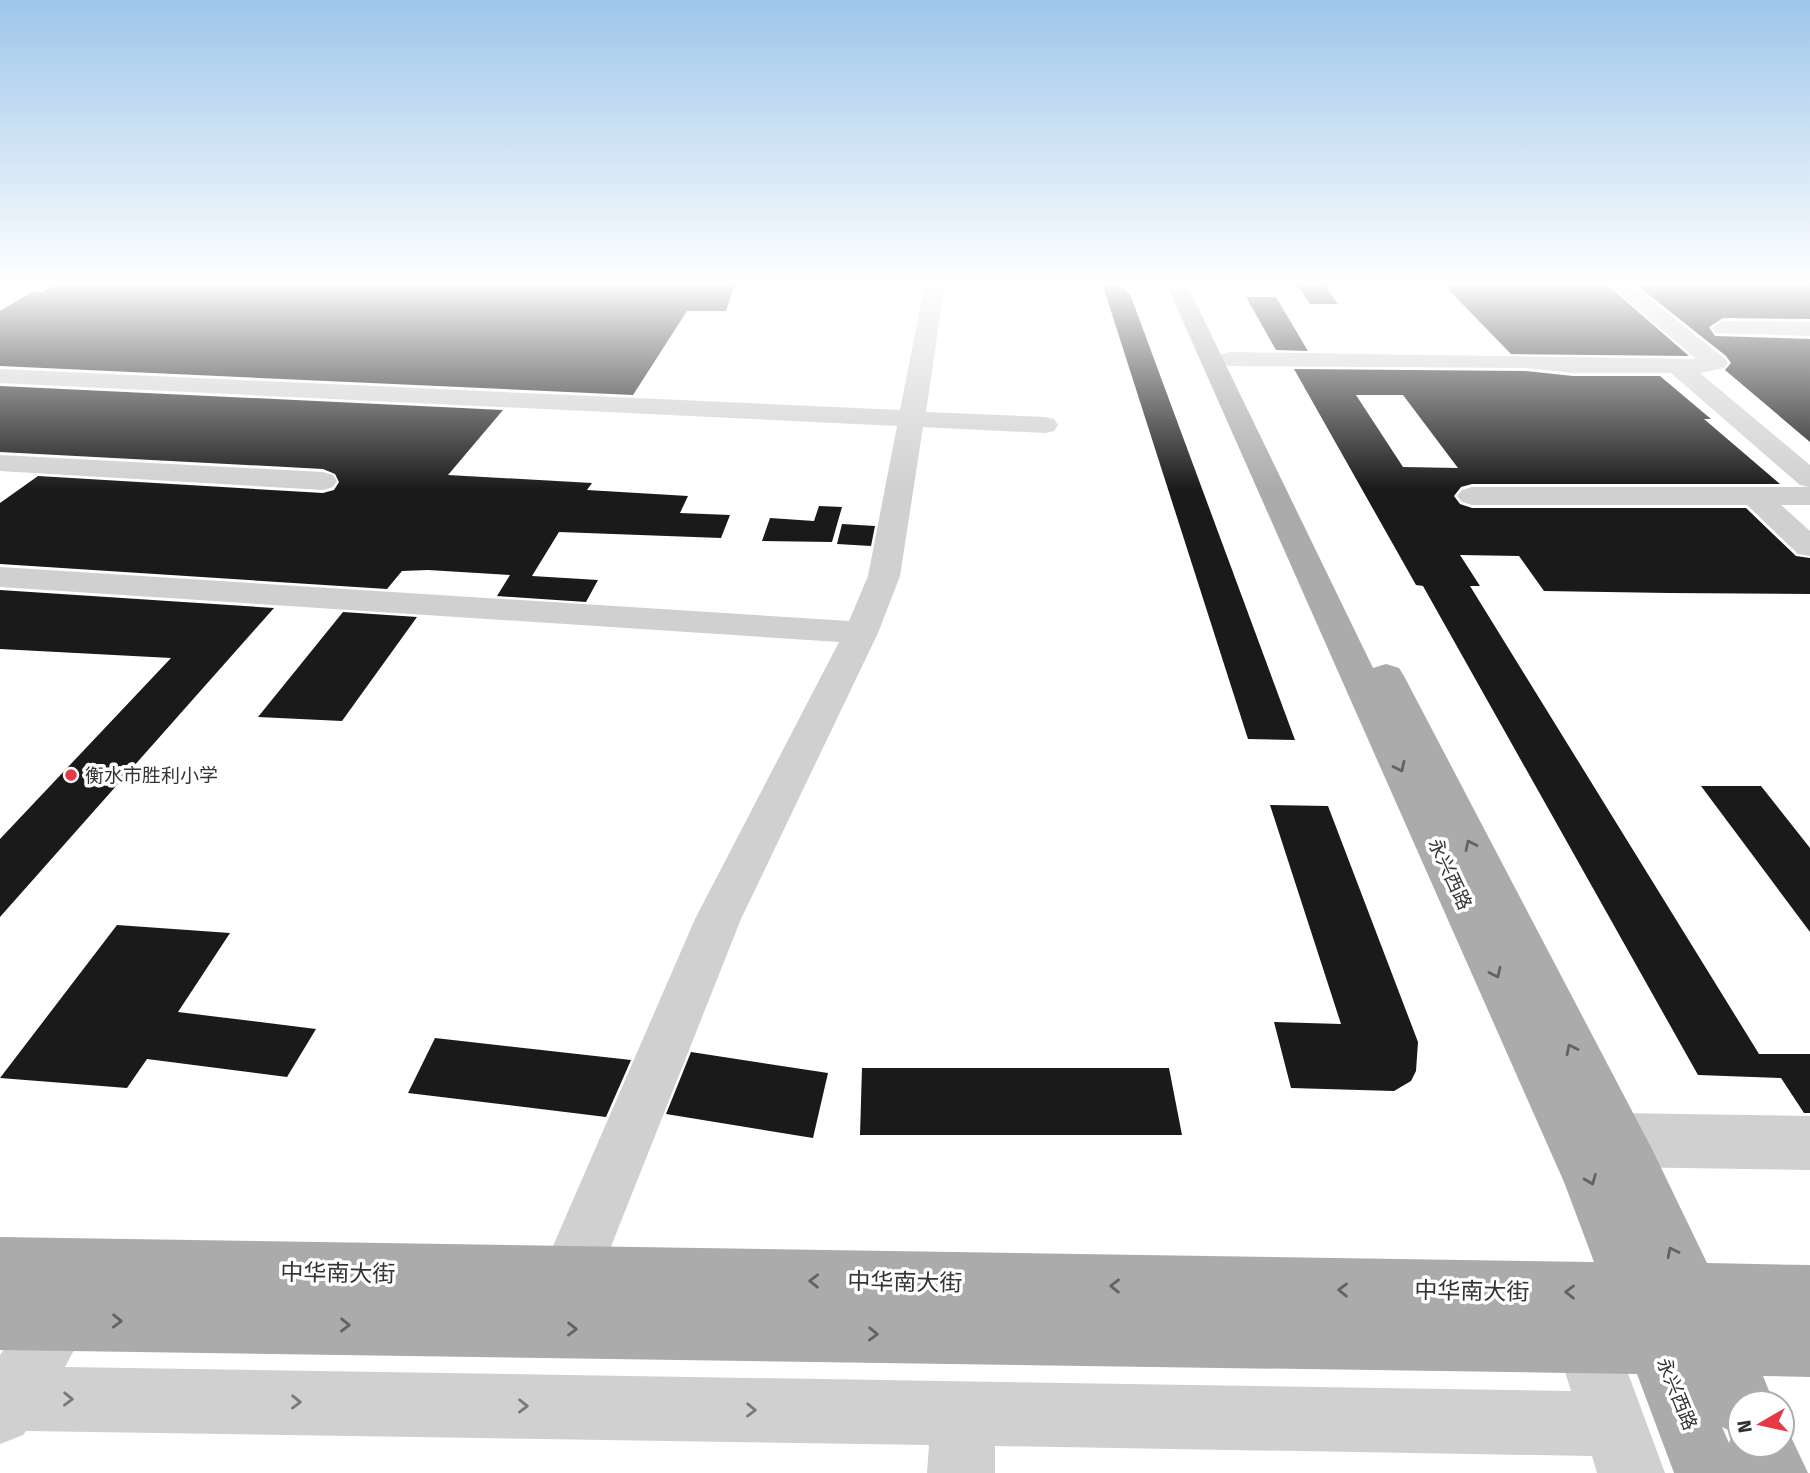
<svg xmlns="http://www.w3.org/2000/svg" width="1810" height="1473" font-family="'Fira Sans','Noto Sans SC',sans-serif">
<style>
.building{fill:#1a1a1a;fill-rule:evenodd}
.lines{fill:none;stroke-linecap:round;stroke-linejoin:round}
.minor{fill:#d0d0d0;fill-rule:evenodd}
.major{fill:#ababab;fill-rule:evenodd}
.oneway{stroke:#636363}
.oneway2{stroke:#7a7a7a}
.poi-dot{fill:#e63946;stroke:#fff;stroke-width:2.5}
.labels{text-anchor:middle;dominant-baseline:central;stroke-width:7;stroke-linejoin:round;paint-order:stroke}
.poi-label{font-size:19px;fill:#333;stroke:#fff;text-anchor:start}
.street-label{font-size:19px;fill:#333;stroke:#fff}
.near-street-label{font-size:23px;fill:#333;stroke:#fff}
</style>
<rect width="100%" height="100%" fill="#fff"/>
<g class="building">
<path d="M58,283H735L726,311H687L633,395L0,366V311L32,292H42Z"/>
<path d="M1102,283L1122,286L1130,294L1295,740L1248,739Z"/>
<path d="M1296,283H1323L1338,304H1310Z"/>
<path d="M1442,283H1605L1689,356L1511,354Z"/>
<path d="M1634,283H1810V319L1723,318L1709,327L1715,336L1810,339V442L1725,370L1731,363L1726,356Z"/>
<path d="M1246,297H1276L1308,351L1276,350Z"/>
<path d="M1294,369L1526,371L1573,376H1660L1711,419H1704L1780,484H1472L1461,487L1454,496L1460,504L1472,508H1746L1796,556L1810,558V594L1669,593L1544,591L1519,556L1460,555L1480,586H1470L1759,1054H1810V1113H1804L1781,1078L1698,1075L1423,586L1416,585ZM1356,395H1403L1458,468L1403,467Z"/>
<path d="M0,386L503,410L448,475L592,483L587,490L688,496L680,513L730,515L721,538L559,532L532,576L598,580L586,602L497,596L510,575L428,570L402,571L387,589L0,564V503L38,476L323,493L334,490L339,482L335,474L323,469L0,452Z"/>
<path d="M819,506L842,507L832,542L762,541L770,518L814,521Z"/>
<path d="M842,524L875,526L871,546L837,544Z"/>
<path d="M0,590L274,608L0,917V839L171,658L0,649Z"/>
<path d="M343,612L417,617L342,721L258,717Z"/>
<path d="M1701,786H1761L1810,848V932Z"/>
<path d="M1270,805L1328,806L1418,1042L1416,1071L1411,1081L1394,1091L1291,1088L1274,1022L1341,1024Z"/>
<path d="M117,925L230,933L178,1012L316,1029L287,1077L147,1059L127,1088L0,1078Z"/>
<path d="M435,1038L631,1060L606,1117L408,1093Z"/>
<path d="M691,1052L828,1073L813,1138L666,1114Z"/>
<path d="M862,1068H1169L1182,1135H860Z"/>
</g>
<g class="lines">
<g class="minor">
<path d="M925,283H945L926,412L1045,417L1054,419L1058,425L1054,431L1045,433L923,427L900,576L878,633L741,919L591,1297L570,1306L549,1297L540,1276L695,919L839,642L0,587V567L849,621L868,576L897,426L0,383V369L900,410Z"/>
<path d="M1607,283H1630L1724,358L1728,363L1724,368L1700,373L1810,465V505H1781L1810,531V556L1798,554L1747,505H1472L1462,502L1457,496L1462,490L1472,487H1809L1800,485L1671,373H1573L1526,368L1230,366L1222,364L1218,359L1222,354L1230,352L1696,359Z"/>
<path d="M1723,321L1810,322V336L1715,333L1712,328Z"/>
<path d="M0,455L323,472L333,475L337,481L333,487L323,490L0,471Z"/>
<path d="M1617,1113L1810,1116V1170L1617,1167L1598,1159L1590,1140L1598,1121Z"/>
<path d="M59,1289L81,1298L90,1320L65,1367L1571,1391L1556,1344L1565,1322L1587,1313L1609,1322L1665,1473H1597L1592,1456L995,1446V1473H927L929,1445L26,1431L23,1435L0,1444V1355L37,1298Z"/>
</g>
<path class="major" d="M1166,283H1186L1373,668L1386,664L1399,668L1404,676L1653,1151L1707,1263L1810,1265V1377L1763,1376L1774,1403H1740V1445H1782V1421L1784,1422L1808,1473H1674L1637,1374L0,1350V1237L1594,1262L1564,1182ZM1722,1427L1733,1432L1729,1443Z"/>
</g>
<defs><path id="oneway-chevron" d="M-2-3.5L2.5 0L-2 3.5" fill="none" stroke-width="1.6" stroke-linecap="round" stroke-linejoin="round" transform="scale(1.75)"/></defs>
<g class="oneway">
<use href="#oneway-chevron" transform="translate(1400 767) rotate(65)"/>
<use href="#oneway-chevron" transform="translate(1470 845) rotate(-116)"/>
<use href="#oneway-chevron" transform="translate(1496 973) rotate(65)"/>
<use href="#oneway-chevron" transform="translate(1571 1049) rotate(-116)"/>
<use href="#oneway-chevron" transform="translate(1591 1180) rotate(68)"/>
<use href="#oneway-chevron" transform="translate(1672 1252) rotate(-116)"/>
<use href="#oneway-chevron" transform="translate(814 1281) rotate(-179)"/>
<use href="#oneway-chevron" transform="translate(1115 1286) rotate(-179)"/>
<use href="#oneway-chevron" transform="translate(1343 1290) rotate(-179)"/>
<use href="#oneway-chevron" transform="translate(1570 1292) rotate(-179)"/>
<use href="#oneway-chevron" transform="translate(117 1321) rotate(1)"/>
<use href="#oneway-chevron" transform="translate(345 1325) rotate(1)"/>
<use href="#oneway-chevron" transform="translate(572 1329) rotate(1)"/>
<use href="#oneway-chevron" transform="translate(873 1334) rotate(1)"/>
</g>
<g class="oneway2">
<use href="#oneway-chevron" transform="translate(68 1399) rotate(1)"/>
<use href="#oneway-chevron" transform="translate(296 1402) rotate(1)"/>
<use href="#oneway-chevron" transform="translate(523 1406) rotate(1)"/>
<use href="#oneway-chevron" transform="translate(751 1410) rotate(1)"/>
</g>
<linearGradient id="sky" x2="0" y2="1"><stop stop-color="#9ec6ea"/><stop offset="0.58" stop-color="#fff"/><stop offset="1" stop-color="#fff" stop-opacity="0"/></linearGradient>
<rect width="1810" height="489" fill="url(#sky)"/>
<circle class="poi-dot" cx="71" cy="775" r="7"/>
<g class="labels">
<g class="poi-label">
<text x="85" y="775">衡水市胜利小学</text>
</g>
<g class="street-label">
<text transform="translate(1450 874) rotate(65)">永兴西路</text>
<text transform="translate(1677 1394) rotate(68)">永兴西路</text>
</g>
<g class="near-street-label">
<text transform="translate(338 1273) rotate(1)">中华南大街</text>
<text transform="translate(905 1282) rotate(1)">中华南大街</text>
<text transform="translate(1472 1291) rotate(1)">中华南大街</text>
</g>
</g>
<g transform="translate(1761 1424) rotate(261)"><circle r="33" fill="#ffffff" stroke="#adadad" stroke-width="2"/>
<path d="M0-5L12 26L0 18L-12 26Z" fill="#e63946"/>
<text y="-10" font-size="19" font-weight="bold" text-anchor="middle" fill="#333333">N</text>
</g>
</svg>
